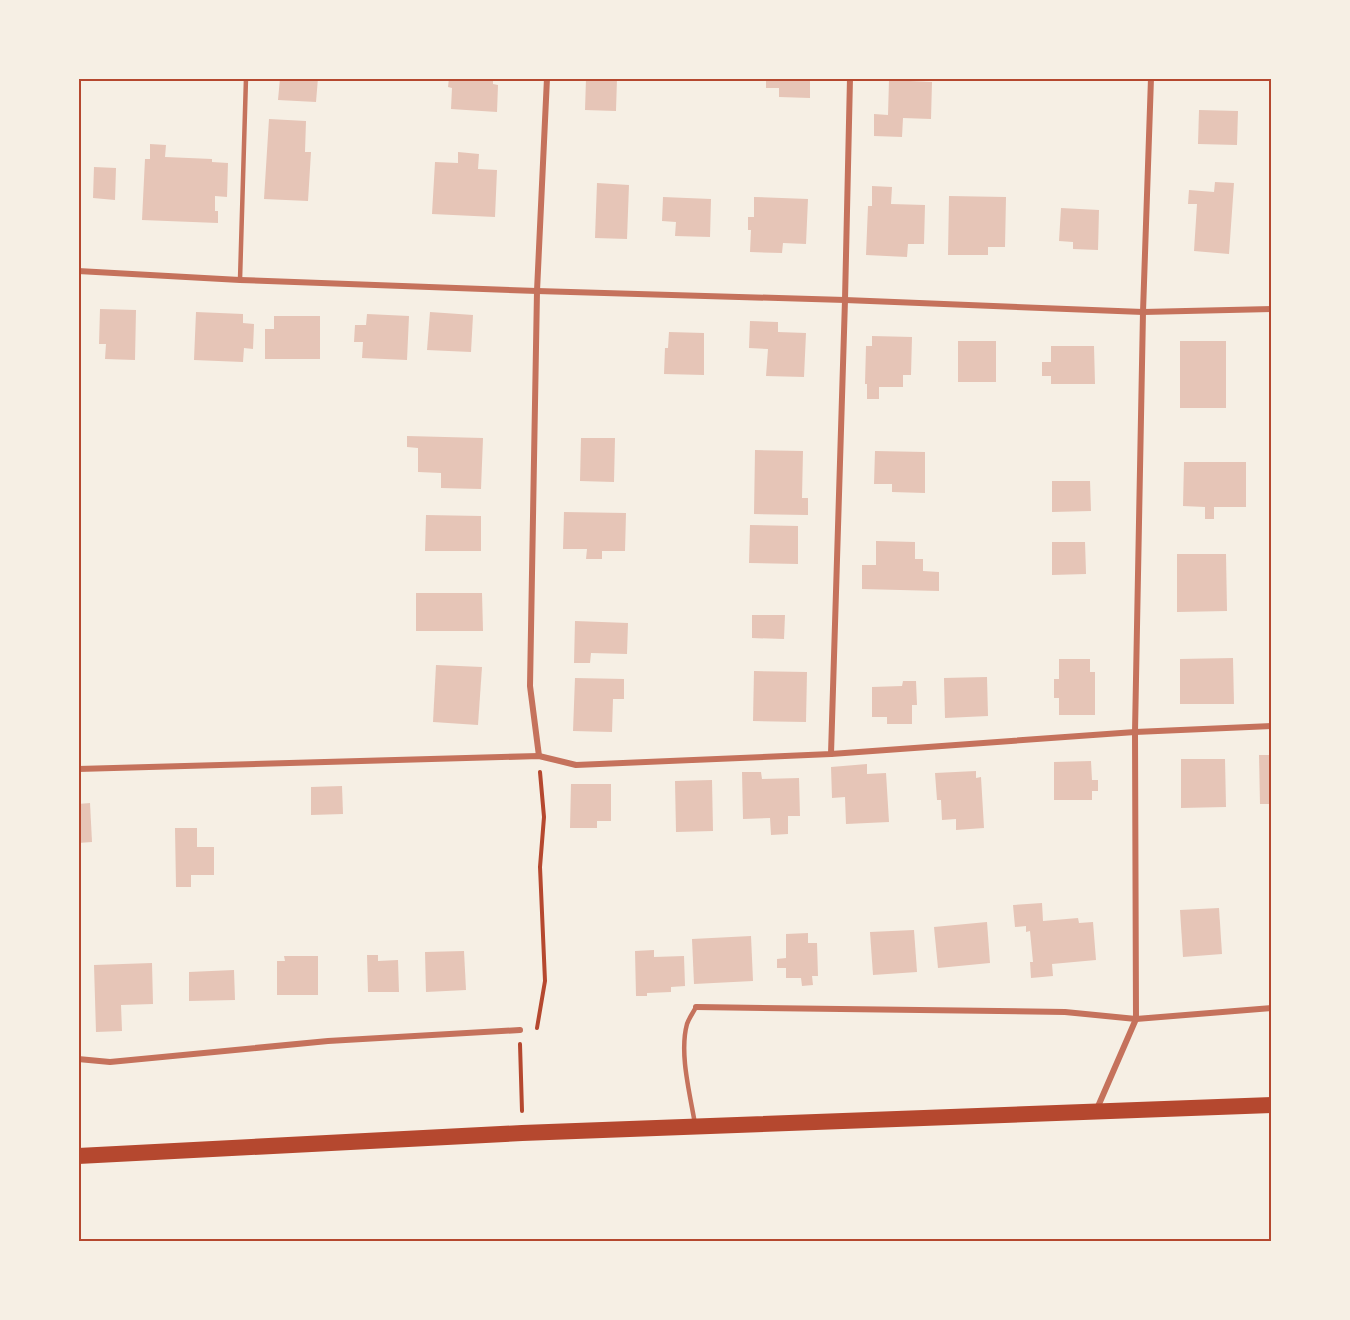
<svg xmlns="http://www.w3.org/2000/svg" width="1350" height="1320" font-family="Roboto,sans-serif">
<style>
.building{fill:#e6c5b7}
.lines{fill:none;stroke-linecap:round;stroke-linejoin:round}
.path{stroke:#b5482f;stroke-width:4}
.service{stroke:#c5725c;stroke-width:4.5}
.minor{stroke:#c5725c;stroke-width:6}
.trunk{stroke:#b5482f;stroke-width:16}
.neatline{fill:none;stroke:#b5482f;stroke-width:2}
</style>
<rect width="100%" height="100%" fill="#f6efe4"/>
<g class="building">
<path d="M280,78H318L316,102L278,100Z"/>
<path d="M449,78H493V84L498,85L497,112L451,109L452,88L448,87Z"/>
<path d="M586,78H617L616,111L585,110Z"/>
<path d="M766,78H810V98L779,97V88H766Z"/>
<path d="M889,80L932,82L931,119L903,118L902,137L874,136V114L888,115Z"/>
<path d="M1199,110L1238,111L1237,145L1198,144Z"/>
<path d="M269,119L306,121L305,152H311L308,201L264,199Z"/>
<path d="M150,144L166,145L165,157L212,159V162L228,163L227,197L215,196V211H218V223L142,220L145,159H150Z"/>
<path d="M458,152L479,154L478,169L497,170L495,217L432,214L435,162L458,163Z"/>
<path d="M94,167L116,168L115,200L93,198Z"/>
<path d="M1215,182L1234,183L1229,254L1194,251L1197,204H1188L1189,190L1214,192Z"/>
<path d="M597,183L629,185L627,239L595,238Z"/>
<path d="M872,186L892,187L891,204L925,205L924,244H908L907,257L866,255L868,206H872Z"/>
<path d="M949,196L1006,197L1005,247H988V255H948Z"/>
<path d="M663,197L711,199L710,237L675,236L676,222L662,221Z"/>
<path d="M754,197L808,199L806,244L783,243L782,253L750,252L751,230H748V217H754Z"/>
<path d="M1061,208L1099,210L1098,250L1073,249V242L1059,241Z"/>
<path d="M100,309L136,310L135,360L105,359L106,344H99Z"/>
<path d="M196,312L243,314V323L254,324L253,349L244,348L243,362L194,360Z"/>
<path d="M430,312L473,315L471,352L427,350Z"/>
<path d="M367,314L409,316L407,360L362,358L363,342H354L355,325H366Z"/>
<path d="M274,316H320V359H265V329H274Z"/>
<path d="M750,321L778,322V332L806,333L804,377L766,376L768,349L749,348Z"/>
<path d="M669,332L704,333V375L664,374L665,348H668Z"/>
<path d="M872,336L912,337L911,375H903V387H879V399H867V384H865L866,346H872Z"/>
<rect x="958" y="341" width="38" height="41"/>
<rect x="1180" y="341" width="46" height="67"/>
<path d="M1051,346H1094L1095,384H1051V376H1042V362H1051Z"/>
<path d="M407,436L483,438L481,489L441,488V473L418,472V448L407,447Z"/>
<path d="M581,438H615L614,482L580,481Z"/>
<path d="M755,450L803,451L802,498H808V515L754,514Z"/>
<path d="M875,451L925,452V493L892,492V484H874Z"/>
<path d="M1184,462H1246V507H1214V519H1205V507L1183,506Z"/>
<path d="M1052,481H1090L1091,511L1052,512Z"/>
<path d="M564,512L626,513L625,551H602V559H586L587,549H563Z"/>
<path d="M426,515L481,516V551H425Z"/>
<path d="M750,525L798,526V564L749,563Z"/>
<path d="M876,541L915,542V559H923V571L939,572V591L862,589V565H876Z"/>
<path d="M1052,542H1085L1086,574L1052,575Z"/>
<path d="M1177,554H1226L1227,611L1177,612Z"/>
<path d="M416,593H482L483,631H416Z"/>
<path d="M752,615H785L784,639L752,638Z"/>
<path d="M575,621L628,623L627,654L591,653L590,663H574Z"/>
<path d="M1233,658L1234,704H1180V659Z"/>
<path d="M1059,659H1090V672H1095V715H1059V698H1054V679H1059Z"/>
<path d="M436,665L482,667L478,725L433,722Z"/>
<path d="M754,671L807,672L806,722L753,721Z"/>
<path d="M987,677L988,716L945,718L944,678Z"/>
<path d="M575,678L624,679V699H613L612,732L573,731Z"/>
<path d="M903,681H916L917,705H912V724H887V717H872V687L902,686Z"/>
<path d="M1259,755H1272V804H1260Z"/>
<path d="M1181,759H1225L1226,807L1181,808Z"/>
<path d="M1091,761L1092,780H1098V791H1092V800H1054V762Z"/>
<path d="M867,764V774L886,773L889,822L846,824L845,797L832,798L831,767Z"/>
<path d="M976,771V778L981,777L984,828L956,830V819L942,820L941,800H937L935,773Z"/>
<path d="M742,772H761L762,779L799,778L800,816H788V834L771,835L770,818L743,819Z"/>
<path d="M712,780L713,831L676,832L675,781Z"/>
<path d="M571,784H611V821H597V828H570Z"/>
<path d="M342,786L343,814L311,815V787Z"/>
<path d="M90,803L92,842L78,843V804Z"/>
<path d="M175,828H197V847H214V875H191V887H176Z"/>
<path d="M1042,903L1043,921L1078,918L1079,923L1093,922L1096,960L1052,964L1053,976L1031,978L1030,962H1033L1030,931L1026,932V926L1015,927L1013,905Z"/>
<path d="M1219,908L1222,954L1183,957L1180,910Z"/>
<path d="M987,922L990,963L938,968L934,927Z"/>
<path d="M914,930L917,972L873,975L870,932Z"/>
<path d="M808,933V943H817L818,976H812L813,985L802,986L801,978H786V968H777V959L786,958V934Z"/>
<path d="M751,936L753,981L694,984L692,939Z"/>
<path d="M654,950V957L684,956L685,986L671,987V992L647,993V996H636L635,951Z"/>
<path d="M464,951L466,990L426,992L425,952Z"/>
<path d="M367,955H378V961L398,960L399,992H368Z"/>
<path d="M284,956H318V995H277V961H285Z"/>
<path d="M152,963L153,1004L121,1005L122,1031L96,1032L94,965Z"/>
<path d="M234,970L235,1000L189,1001V972Z"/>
</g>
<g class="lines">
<g class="path">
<path d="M537,1028L545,981L540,867L544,817L540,772"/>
<path d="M520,1044L522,1111"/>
</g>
<g class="service">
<path d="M240,280L246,78"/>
<path d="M695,1124C690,1094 679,1053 687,1024C689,1018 693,1013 696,1007"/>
</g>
<g class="minor">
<path d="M78,271L240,280L537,291L845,300L1143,312L1272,309"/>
<path d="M831,754L845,300L850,78"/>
<path d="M539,756L530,686L537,291L547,78"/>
<path d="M78,769L539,756L576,765L831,754L1135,732L1272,726"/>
<path d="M696,1007L1065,1012L1136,1019L1272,1008"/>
<path d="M78,1059L110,1062L328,1041L520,1030"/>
<path d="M1096,1111L1136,1019L1135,732L1143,312L1151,78"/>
</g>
<path class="trunk" d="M78,1156L522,1133L1272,1105"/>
</g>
<rect width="1350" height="1320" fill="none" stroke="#f6efe4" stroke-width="159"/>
<rect x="80" y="80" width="1190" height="1160" class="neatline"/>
</svg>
